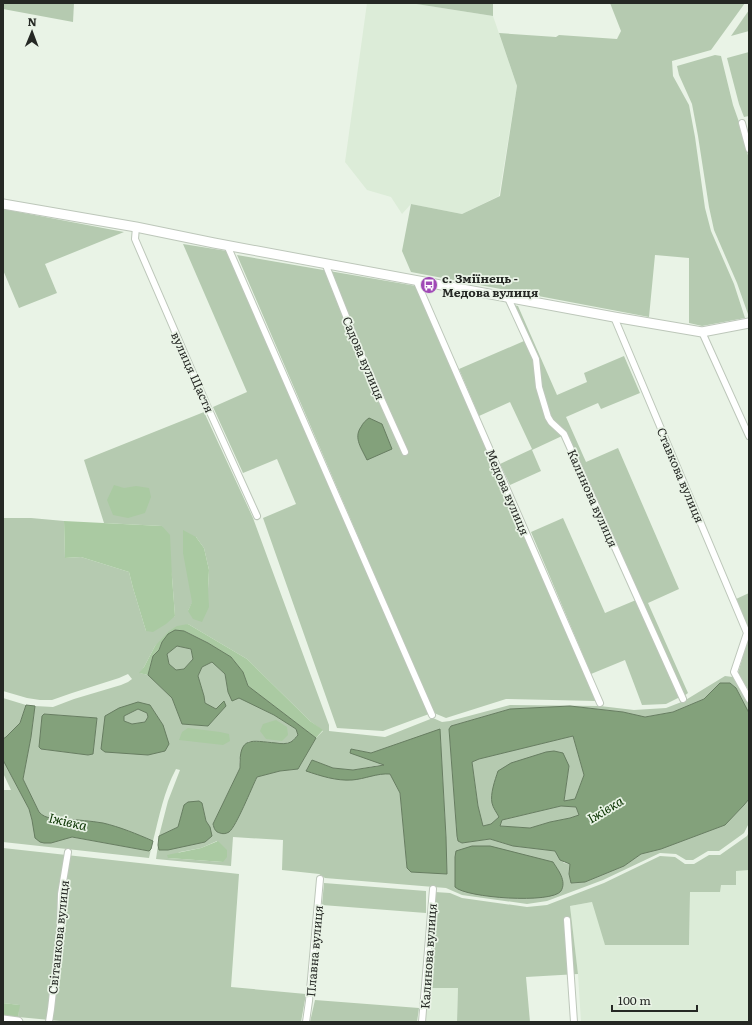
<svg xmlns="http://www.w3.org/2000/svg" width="752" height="1025" font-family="Literata,serif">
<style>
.built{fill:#dcecd8}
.green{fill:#b5cab0;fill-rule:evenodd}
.forest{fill:#aacaa2}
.water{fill:#83a17b;stroke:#677d61;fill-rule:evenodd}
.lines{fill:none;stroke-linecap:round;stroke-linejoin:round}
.street-casing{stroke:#bdc7ba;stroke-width:8}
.secondary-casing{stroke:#bdc7ba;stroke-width:11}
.street{stroke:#fff;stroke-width:6}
.secondary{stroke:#fff;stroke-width:9}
.labels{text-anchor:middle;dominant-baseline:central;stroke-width:3.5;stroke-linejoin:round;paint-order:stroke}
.poi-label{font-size:12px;font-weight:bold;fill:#252824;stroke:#e9f3e6;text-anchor:start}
.street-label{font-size:12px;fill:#252824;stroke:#e9f3e6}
.water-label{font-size:13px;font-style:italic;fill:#0a3400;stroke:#e9f3e6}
</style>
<rect width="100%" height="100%" fill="#e9f3e6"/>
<g class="built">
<path d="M367,3H410L493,16L517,86L499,196L462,214L411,204L402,214L391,197L367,190L345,162Z"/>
<path d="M736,870H749V1022H581L578,974L570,906L592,902L689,945L690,892H720V885Z"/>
<path d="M428,988H458L457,1022H425Z"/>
</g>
<g class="green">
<path d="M3,3H74L73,22L3,9Z"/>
<path d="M410,3H493V16Z"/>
<path d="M610,3H745L711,50L672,61L673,76L689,105L695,137L705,208L711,231L734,284L745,318L702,326L689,323V258L655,255L649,317L411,272L402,251L411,204L462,214L500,196L517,86L499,33L556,37L559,35L617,39L621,31Z"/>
<path d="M749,10V31L731,36Z"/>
<path d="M749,52V116L744,117L739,104L727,58Z"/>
<path d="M715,55L721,56L733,105L739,122L749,159V317L737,283L714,230L709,207L698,136L692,104L679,75L677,66Z"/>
<path d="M3,209L124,232L45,264L57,293L19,308L3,270Z"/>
<path d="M183,244L227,251L429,714L383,731L337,728L263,518L296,504L277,459L243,473L213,407L247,392Z"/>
<path d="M237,255L416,286L596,701L506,699L446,718L434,713Z"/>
<path d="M513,305L518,306L557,395L587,382L584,373L624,356L640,393L601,409L598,403L566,417L586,462L618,448L679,589L648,603L688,693L684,696L566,433L552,421L541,387L538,359Z"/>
<path d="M524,341L533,360L545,417L549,424L562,436L532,450L541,471L510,485L500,464L532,449L510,402L479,416L459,369Z"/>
<path d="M204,412L253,518L329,725V731L385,737L433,718L442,722L450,721L510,705L600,706L634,710L666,708L684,701L725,676L733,677L749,705V713L736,688L730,683H720L704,699L673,712L644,717L623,712L570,706L510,709L451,726L449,729L457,836L458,841L462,843L490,839L513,846L555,851L564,863L570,864L569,874L571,883L585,882L624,866L641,854L661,849L725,825L744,805L749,799V823L744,833L719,851H708L693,860H686L676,854L660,853L603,880L547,901L527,904L462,895L446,888L325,878L319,874L282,870L283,840L233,837L231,866L156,859L158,845L159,849L210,827L206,821L202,803L184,805L178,827L159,836L168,801L180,770L176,769C164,791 159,817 153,841C137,834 120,827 103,824C91,821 78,820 66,819C56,818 46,820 39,812L23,779L31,737L35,706L53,707L74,699L121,685L128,682L132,679L128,674L119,678L72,693L52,700H40L27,698L3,691V518H31L64,521L65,558L81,557L129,572L133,588L146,631L175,616L172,577L162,526L104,523L84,460ZM196,537L204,548L209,570L208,588L188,611L192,603ZM188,624L247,659L310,721L323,731L316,738L298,769L280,771L257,777L234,825L223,834C217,832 215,830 213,824L240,768L239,761L244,746L249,741H256L282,744L291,742L298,735L296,729L274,715L228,692L225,674L212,662L202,667L198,677L204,696L205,704L216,709L226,706L208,726L182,724L172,698L148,675L140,673L144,667L155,646ZM150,705L163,725L101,749L119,708ZM44,714L97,718L93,754L88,755L41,749L42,716ZM440,730L446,837L447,874L407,868L400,793L390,774L306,770L312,760L333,768L353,770L385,764L352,749L371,753ZM217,841L223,862L168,858L180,852L201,848Z"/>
<path d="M563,518L605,613L636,600L680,697L666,704L642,705L625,660L591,674L531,532Z"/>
<path d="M749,593V631L736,599Z"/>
<path d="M749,635V691L738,673Z"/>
<path d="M177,646L191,649L193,659L184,669L176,670L169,664L167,654Z"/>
<path d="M3,698L26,705L20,723L6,737L3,739Z"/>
<path d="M138,709L147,712L148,717L145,722L132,724L124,721V716Z"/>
<path d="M573,736L584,775L575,799L564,802L569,766L498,771L493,791L492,804L499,817L491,824L483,826L478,806L472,762L479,759Z"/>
<path d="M3,760L29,809L32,820L51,843L71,837L149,851L151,849L149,858L3,842V790H11L3,773Z"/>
<path d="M561,806L576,807L579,815L570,818L550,822L530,828L500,826L502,820Z"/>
<path d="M749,832V870L736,871V885H721L720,892H690L689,945H605L592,902L570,906L578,974L526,977L530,1022H457L458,988H428L435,892L450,893L462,898L527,907L547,905L604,883L660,856L675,857L685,864H694L709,855H720L747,836Z"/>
<path d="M3,848L239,874L231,987L306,994L301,1022H71L18,1017L19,1005L3,1003Z"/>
<path d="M324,883L426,891V913L322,905Z"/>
<path d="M315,1000L419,1008L417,1022H310Z"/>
</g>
<g class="forest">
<path d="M114,485L124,488L136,486L149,488L151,497L145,513L128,518L113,515L107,500Z"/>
<path d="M64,521L162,526L170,535L172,577L175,616L166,624L153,632L146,631L133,588L129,572L81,557L65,558Z"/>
<path d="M183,530L196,537L204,548L209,570L208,588L209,607L202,622L193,619L188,611L192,602L183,553Z"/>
<path d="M188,624L247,659L310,721L323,730L316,738L248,686L243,672L231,657L208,643L184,631L162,642L159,650L153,656L148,675L139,673L144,667L155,646L169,631L177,626Z"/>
<path d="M276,720L287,727L288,735L282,741L266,739L260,731L263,724Z"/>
<path d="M188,728L220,732L229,734L230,741L223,745L179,740L182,732Z"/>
<path d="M218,841L227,850V857L223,862L168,858L167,855L201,848Z"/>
<path d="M3,1003L20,1005L18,1017L3,1015Z"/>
</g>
<g class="water">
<path d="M369,418L382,424L392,449L367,460C362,449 353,438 361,427C363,423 365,421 369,418Z"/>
<path d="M175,630L184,631L208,643L231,657L243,672L248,686L316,738L298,769L280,771L257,777C252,787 236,827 229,832C226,834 222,834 220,833C215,832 214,828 213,824L240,768C239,735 251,741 276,743C281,744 287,744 291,742C294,740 296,737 298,735L296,729L274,715L239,698L232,701L228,692L225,674L212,662L202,667L198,676L204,696L205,703L216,709L224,701L226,706L208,726L182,724L172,698L148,675L153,656L159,650L162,642L168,634ZM177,646L191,649L193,659L184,669L176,670L169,664L167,654Z"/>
<path d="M720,683H730L736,688L749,713V799L744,805L725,825L661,849L641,854L624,866L585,882L571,883L569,874L570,864L560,860L555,851L513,846L490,839L462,843L458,841L457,836L449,729L451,726L510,709L570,706L623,712L645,717L673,712L704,699ZM573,736L584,775L575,799L564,801L569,766L563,753L554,751L546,752L511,763L498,771C495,780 490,794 492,803C493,808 497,813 499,817L491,824L483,826L478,806L472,762L479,759ZM561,806L576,807L579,815L570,818L550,822L530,828L500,826L502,820Z"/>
<path d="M138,702L150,705L163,725L169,744L165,751L148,755L105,752L101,749L105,716L119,708ZM138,709L147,713L148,717L145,722L132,724L124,721V716Z"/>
<path d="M26,705L35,706L31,737L23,779L39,812C46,820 56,818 66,819C78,820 91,821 103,823C120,827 137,834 153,841L151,849L149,851L72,837L51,843H44L40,842L35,838L32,820L29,809L3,760V739L6,737L20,723Z"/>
<path d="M44,714L97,718L93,754L88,755L41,749L39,747L42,716Z"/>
<path d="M440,729L446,837L447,874L411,872L407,868L400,793L390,774C377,773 365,779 352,780C336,781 321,776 306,771L312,760L333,768L353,770L384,765L350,753L351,749L371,753Z"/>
<path d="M199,801L202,803L206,821L210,827L212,836L205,842L168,850H159L158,845L159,836L178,827L184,805L188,802Z"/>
<path d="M472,846H490L553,862C558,870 567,881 561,891C552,904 466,898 455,887V857L456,851Z"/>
</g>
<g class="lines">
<g class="street-casing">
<g id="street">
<path d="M742,123L749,149"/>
<path d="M136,227L135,239L209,410L257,516"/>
<path d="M227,245L432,715"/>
<path d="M325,263L361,354L405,452"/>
<path d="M416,280L600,703"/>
<path d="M508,298L536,359L539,387L548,417L551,422L564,434L683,699"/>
<path d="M614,317L747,633L734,672L749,699"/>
<path d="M702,332L749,436"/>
<path d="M567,920L574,1022"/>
<path d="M49,1022L51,1009L60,930L61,894L68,852"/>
<path d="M306,1022L309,1001L320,879"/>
<path d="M422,1022L433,889"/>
</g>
</g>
<g class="secondary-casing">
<g id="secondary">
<path d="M3,204L136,227L214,243L614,317L702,332L749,323"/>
<path d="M3,1020L18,1022"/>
</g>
</g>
<use href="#street" class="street"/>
<use href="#secondary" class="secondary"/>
</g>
<defs>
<g id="bus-disc" transform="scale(0.9)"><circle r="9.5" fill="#a049b6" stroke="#e9f3e6"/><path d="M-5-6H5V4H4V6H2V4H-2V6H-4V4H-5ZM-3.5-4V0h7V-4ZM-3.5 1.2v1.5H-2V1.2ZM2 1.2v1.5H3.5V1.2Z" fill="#fff"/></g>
</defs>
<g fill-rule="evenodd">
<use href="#bus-disc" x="429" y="285"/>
</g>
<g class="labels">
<g class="poi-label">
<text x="442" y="278">с. Зміїнець -<tspan x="442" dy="14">Медова вулиця</tspan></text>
</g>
<g class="street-label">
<text transform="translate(364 358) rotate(67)">Садова вулиця</text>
<text transform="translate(193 372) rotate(66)">вулиця Щастя</text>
<text transform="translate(681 475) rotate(67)">Ставкова вулиця</text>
<text transform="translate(508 492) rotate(67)">Медова вулиця</text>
<text transform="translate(593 498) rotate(66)">Калинова вулиця</text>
<text transform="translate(58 937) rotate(-84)">Світанкова вулиця</text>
<text transform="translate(314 951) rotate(-85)">Плавна вулиця</text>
<text transform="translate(428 956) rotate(-86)">Калинова вулиця</text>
</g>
<g class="water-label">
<text transform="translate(605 809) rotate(-31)">Іжівка</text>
<text transform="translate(68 821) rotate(13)">Іжівка</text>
</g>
</g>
<rect width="752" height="1025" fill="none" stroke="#252824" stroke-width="8"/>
<g transform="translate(32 32) rotate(1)" stroke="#e9f3e6" stroke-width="3" paint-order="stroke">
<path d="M0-3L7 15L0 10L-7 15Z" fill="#252824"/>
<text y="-6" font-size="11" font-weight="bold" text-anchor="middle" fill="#252824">N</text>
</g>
<path d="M612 1005v6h85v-6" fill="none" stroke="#252824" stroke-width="2"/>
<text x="618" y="1005" font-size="12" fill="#252824" stroke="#e9f3e6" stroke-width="3" paint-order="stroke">100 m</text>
</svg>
